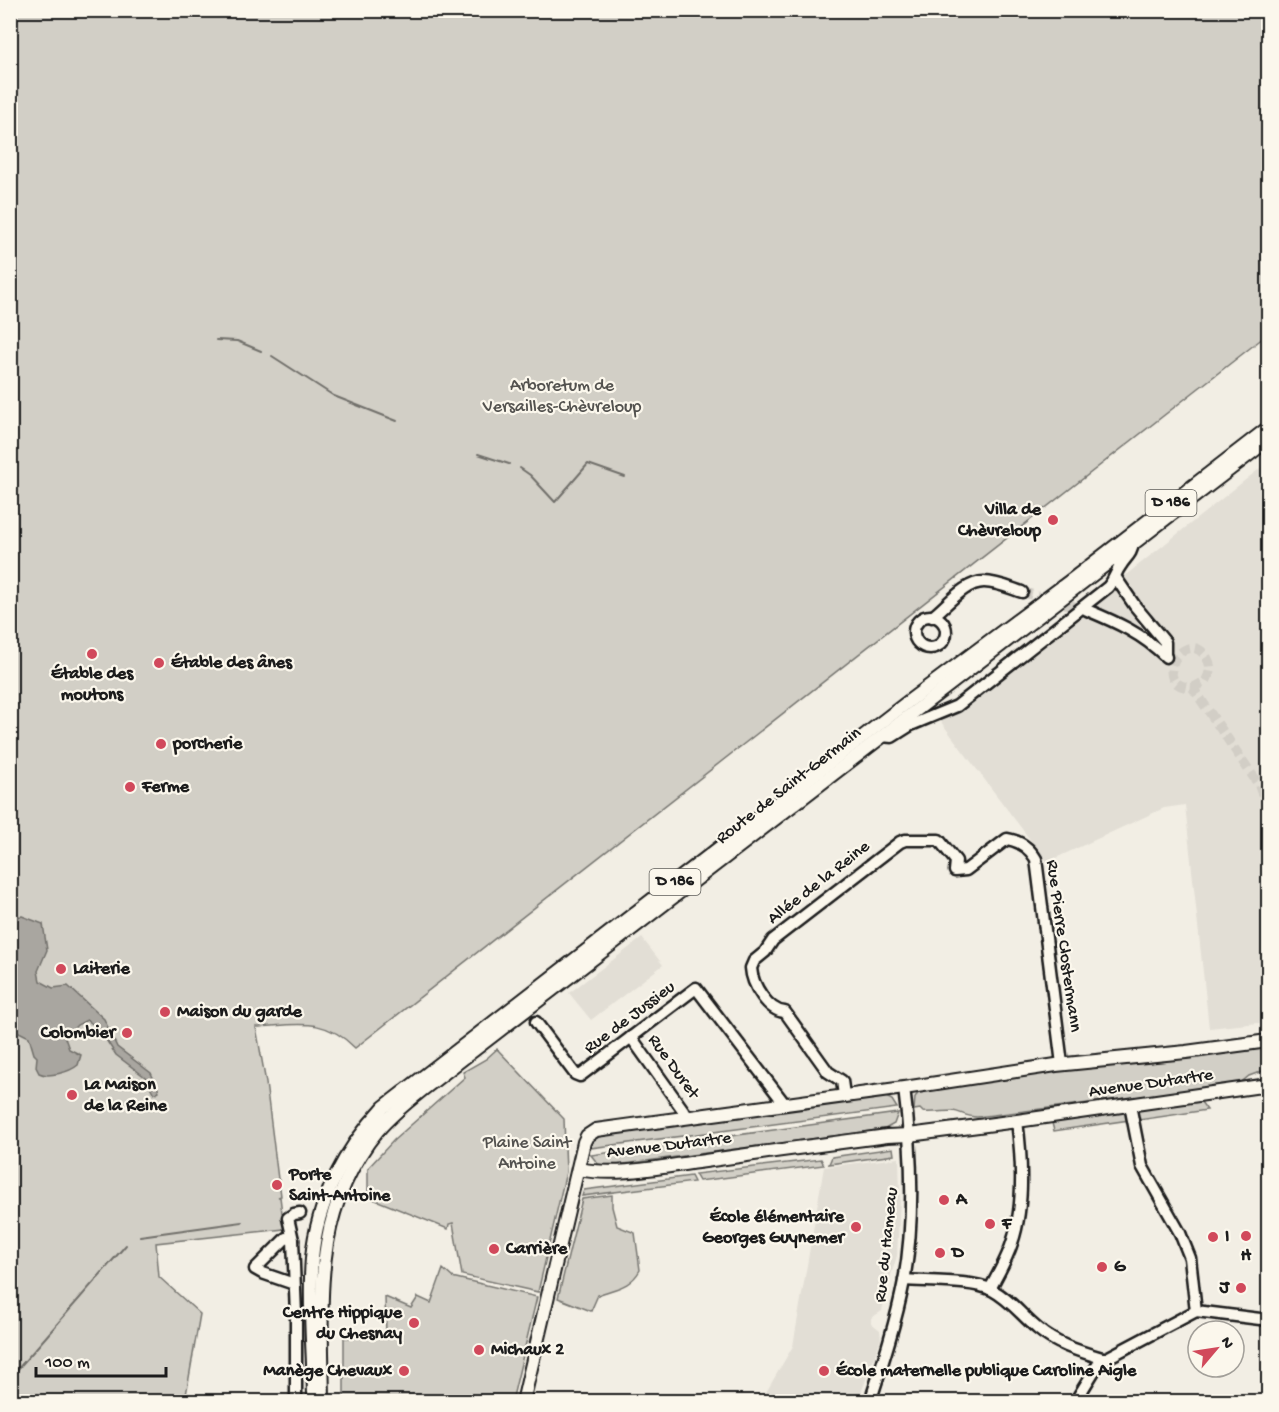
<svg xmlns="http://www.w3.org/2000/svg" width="1279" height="1412" font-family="'Gochi Hand',sans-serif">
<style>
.built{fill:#e2ded5}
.green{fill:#d2cfc6;stroke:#777671;stroke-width:1.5}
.water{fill:#a9a6a0;stroke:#716f6b;stroke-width:1.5}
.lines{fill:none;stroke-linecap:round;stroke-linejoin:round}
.stream{stroke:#716f6b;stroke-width:2}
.minor-tunnel{stroke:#d2cec6;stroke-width:10;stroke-dasharray:10 5;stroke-linecap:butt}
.minor-casing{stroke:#1c1c1c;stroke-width:15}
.major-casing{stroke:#1c1c1c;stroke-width:16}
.minor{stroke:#fbf7ec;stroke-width:10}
.major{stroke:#fbf7ec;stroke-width:12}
.poi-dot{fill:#d1495b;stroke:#fbf7ec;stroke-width:2}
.labels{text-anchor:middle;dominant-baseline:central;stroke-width:4.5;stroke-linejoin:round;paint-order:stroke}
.shield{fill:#fbf7ec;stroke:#5f5e5a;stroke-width:1.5}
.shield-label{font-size:16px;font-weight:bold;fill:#1c1c1c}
.park-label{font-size:18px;fill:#53524f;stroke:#fbf7ec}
.poi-label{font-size:18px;font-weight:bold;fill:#1c1c1c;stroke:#fbf7ec;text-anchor:start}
.street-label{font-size:18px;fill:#1c1c1c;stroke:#fbf7ec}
</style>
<rect width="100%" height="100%" fill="#f2eee4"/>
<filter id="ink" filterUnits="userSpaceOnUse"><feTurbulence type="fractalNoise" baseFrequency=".0167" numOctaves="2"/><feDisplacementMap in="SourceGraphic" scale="12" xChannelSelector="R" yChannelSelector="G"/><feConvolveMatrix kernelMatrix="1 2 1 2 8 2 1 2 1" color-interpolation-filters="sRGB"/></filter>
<g filter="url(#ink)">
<g class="built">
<path d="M1268,462V1022L1209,1028L1185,805L1164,808L1047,862L941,722Z"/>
<path d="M642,938L663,965L591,1020L569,993Z"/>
<path d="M899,1158L900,1198L897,1256L885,1294L882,1311L871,1318V1323L880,1330L881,1339L858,1401H761L793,1346L824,1167Z"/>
</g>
<g class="green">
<path d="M10,11H1268V334L355,1048C324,1016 297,1025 256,1027L266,1083L278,1179L279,1180L281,1196L278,1197H280L284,1229L156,1243L159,1277L200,1314L185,1401H11Z"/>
<path d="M1268,1044V1069L1249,1076L1239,1084L977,1117C966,1117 961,1112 953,1111C944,1111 933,1113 923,1112L920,1109L914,1110L915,1097L923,1088Z"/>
<path d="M497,1049L564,1119L566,1172L538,1292L462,1275L453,1223L449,1224L448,1229L368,1197V1168L394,1140L465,1077L463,1072L486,1059Z"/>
<path d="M884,1096L892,1100L897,1108L590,1148L592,1141L598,1135Z"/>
<path d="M1198,1098L1207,1110L1139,1120L1136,1107Z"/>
<path d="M1128,1110L1129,1120L1054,1131L1051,1119Z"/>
<path d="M898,1113L894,1124L885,1129L609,1166L598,1164L591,1155Z"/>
<path d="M893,1148L894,1155L829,1164L832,1157Z"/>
<path d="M821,1159L824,1165L699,1181L695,1174Z"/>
<path d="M691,1176L694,1182L582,1196L584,1190Z"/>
<path d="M612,1195V1207L617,1226L635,1233L640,1270C630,1288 615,1288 598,1295L591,1311L558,1298L582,1199Z"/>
<path d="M443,1269L452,1277L537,1297L512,1401H344V1338L386,1335L385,1297L411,1308L418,1297L431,1303Z"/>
</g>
<path class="water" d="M22,916L43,924L47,950L38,971L40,981L53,988L68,986L104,1019L117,1047L151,1073L159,1091L154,1094L145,1077L116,1055L99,1029L87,1020L77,1025L65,1038L69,1049L81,1055L78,1065C70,1072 48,1078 39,1073L36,1067L37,1057L34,1054L29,1037L11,1028V917Z"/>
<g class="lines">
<g class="stream">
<path d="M216,340L237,341L261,351"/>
<path d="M272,356L334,396L397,421"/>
<path d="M478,454L509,464"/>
<path d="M520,468L530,475L555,502L588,464L625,477"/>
<path d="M140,1236L242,1222"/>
<path d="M10,1378L126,1245"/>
</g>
<g class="minor-tunnel">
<path d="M1022,592L1087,610"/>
<path d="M1193,688L1206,681C1210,673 1212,666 1207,658C1186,624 1147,687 1193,688L1259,785L1268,809"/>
</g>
<g class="minor-casing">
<g id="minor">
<path d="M1116,578L1135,606L1165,642V655"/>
<path d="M1087,610C1116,622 1143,634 1166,657"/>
<circle cx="930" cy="632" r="16"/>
<path d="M932,617C947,606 964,582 984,582C997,582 1010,588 1022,592"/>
<path d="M882,736L892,737L911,725L957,706L1108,587C1115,579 1115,573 1121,565C1126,557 1132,554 1133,543"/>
<path d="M536,1022L575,1074L580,1076L696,988L784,1103"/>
<path d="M631,1037L688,1117"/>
<path d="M844,1095L842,1081L828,1072L785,1012C768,1011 752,985 751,968L754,961L765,952L773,940L900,842L905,840H939L956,861L955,871L966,870L1007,839C1020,841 1029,847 1036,859L1062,1064"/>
<path d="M1130,1105L1142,1166L1180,1233L1190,1258L1196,1311"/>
<path d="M293,1240L286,1238L255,1269L262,1273L294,1284"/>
<path d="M904,1280C927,1282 972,1280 992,1290C1011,1300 1022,1316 1038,1329C1057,1345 1079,1351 1102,1358"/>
<path d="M990,1289C998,1274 1007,1259 1012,1243C1025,1205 1022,1159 1017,1121"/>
<path d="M1196,1311L1268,1320"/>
<path d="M296,1402V1315L293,1240L288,1218L294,1214L300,1213"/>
<path d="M870,1402C883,1362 896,1322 904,1281C915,1219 912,1150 904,1088"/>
<path d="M1075,1402L1102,1358H1107L1196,1311"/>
</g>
</g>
<g class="major-casing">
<g id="major">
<path d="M578,1169C619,1177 664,1166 705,1161C766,1152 827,1144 887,1136L909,1135L1017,1121L1268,1085"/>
<path d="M314,1402C314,1355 308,1304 312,1258C317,1201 345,1149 384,1107L909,701L1074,578L1268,428"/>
<path d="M323,1402C322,1302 310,1213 378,1130C391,1115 407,1102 422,1090L1268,440"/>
<path d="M523,1402L584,1142L587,1136L596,1130L904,1088L1056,1065L1186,1052L1268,1041"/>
</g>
</g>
<use href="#minor" class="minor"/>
<use href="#major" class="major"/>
</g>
</g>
<g class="poi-dot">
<circle cx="1053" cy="520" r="6"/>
<circle cx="92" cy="654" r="6"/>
<circle cx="159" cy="663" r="6"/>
<circle cx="161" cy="744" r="6"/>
<circle cx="130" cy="787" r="6"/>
<circle cx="61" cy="969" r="6"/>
<circle cx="165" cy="1012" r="6"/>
<circle cx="127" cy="1033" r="6"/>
<circle cx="72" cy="1095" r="6"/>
<circle cx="277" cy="1185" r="6"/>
<circle cx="944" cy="1200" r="6"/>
<circle cx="990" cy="1224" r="6"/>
<circle cx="856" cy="1227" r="6"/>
<circle cx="1246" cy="1236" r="6"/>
<circle cx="1213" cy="1237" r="6"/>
<circle cx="494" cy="1249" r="6"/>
<circle cx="940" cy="1253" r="6"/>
<circle cx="1102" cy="1267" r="6"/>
<circle cx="1241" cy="1288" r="6"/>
<circle cx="414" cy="1323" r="6"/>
<circle cx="479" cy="1350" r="6"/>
<circle cx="404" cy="1371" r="6"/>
<circle cx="824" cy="1371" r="6"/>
</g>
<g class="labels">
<g class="shield">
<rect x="1145.5" y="490" width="51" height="26" rx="4.5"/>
<rect x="649.5" y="869" width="51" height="26" rx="4.5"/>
</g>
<g class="shield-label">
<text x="1171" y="503">D 186</text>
<text x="675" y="882">D 186</text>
</g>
<g class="park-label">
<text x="562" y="386">Arboretum de<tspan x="562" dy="21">Versailles-Chèvreloup</tspan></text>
<text x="527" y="1143">Plaine Saint<tspan x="527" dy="21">Antoine</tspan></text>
</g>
<g class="poi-label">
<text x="1041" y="510" text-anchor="end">Villa de<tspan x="1041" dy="21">Chèvreloup</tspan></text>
<text x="171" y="663">Étable des ânes</text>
<text x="92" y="674" text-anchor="middle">Étable des<tspan x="92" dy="21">moutons</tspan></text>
<text x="173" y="744">porcherie</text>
<text x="142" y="787">Ferme</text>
<text x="73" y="969">Laiterie</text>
<text x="177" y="1012">Maison du garde</text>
<text x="115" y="1033" text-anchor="end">Colombier</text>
<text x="84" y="1085">La Maison<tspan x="84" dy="21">de la Reine</tspan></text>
<text x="289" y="1175">Porte<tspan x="289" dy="21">Saint-Antoine</tspan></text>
<text x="956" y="1200">A</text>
<text x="844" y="1217" text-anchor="end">École élémentaire<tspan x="844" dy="21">Georges Guynemer</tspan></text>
<text x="1002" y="1224">F</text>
<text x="1225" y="1237">I</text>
<text x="506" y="1249">Carrière</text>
<text x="952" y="1253">D</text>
<text x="1246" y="1256" text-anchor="middle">H</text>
<text x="1114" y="1267">G</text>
<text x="1229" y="1288" text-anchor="end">J</text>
<text x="402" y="1313" text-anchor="end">Centre Hippique<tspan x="402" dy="21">du Chesnay</tspan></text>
<text x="491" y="1350">Michaux 2</text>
<text x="392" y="1371" text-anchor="end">Manège Chevaux</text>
<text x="836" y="1371">École maternelle publique Caroline Aigle</text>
</g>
<g class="street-label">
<text transform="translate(789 786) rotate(-38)">Route de Saint-Germain</text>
<text transform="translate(819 883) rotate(-38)">Allée de la Reine</text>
<text transform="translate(1063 946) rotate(82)">Rue Pierre Clostermann</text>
<text transform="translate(630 1018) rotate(-37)">Rue de Jussieu</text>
<text transform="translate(673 1067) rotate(54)">Rue Duret</text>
<text transform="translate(1151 1084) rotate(-8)">Avenue Dutartre</text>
<text transform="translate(669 1146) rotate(-7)">Avenue Dutartre</text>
<text transform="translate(887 1245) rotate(-84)">Rue du Hameau</text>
</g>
</g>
<rect width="1279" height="1412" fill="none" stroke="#fbf7ec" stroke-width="36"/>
<rect x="18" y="18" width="1243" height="1376" fill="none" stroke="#1c1c1c" stroke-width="2" filter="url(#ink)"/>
<g transform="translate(1216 1349) rotate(61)"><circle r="28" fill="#fbf7ec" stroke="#a29f99" stroke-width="1.5"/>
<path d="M0-4.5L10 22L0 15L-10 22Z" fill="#d1495b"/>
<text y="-9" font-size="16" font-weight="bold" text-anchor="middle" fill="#1c1c1c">N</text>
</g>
<path d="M36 1367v9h130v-9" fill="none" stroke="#1c1c1c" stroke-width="3"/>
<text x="45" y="1367" font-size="18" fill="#1c1c1c" stroke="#fbf7ec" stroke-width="4.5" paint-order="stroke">100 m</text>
</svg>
